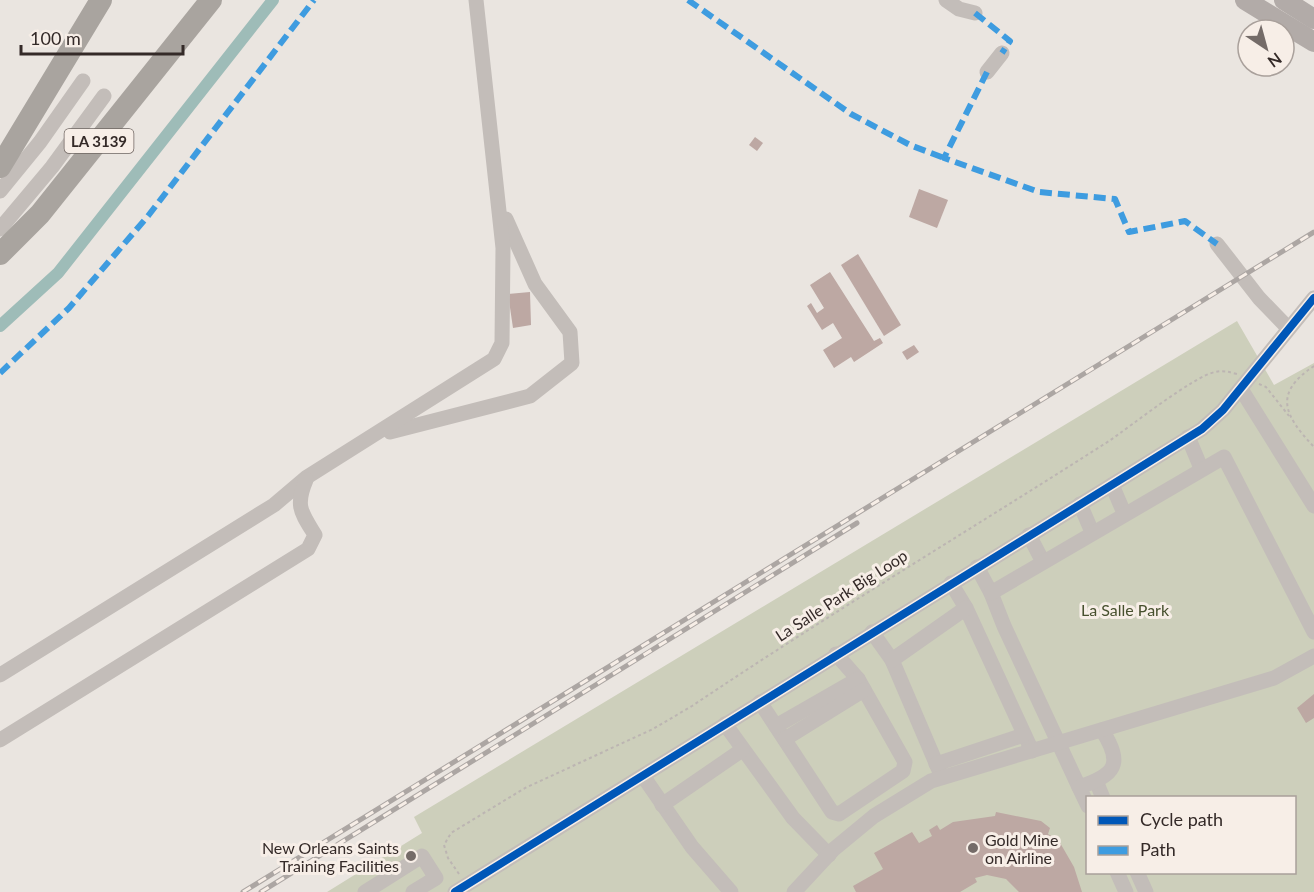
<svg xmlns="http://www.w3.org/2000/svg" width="1314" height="892" font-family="Lato,sans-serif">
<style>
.green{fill:#cdcfbb;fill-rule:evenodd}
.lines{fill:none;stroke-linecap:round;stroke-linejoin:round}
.canal{stroke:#9ebcb8;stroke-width:12}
.building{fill:#bda8a3}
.path{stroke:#bcb5b2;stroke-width:2;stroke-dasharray:3 3;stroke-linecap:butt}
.minor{stroke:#c3bdb9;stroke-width:15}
.major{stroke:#b2aba8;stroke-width:20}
.highway{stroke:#a9a49f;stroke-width:22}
.rail-casing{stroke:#aca6a3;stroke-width:5}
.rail{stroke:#f7eee7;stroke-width:3;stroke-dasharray:9;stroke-linecap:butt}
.quiet{stroke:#3e9ce0;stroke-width:6;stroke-dasharray:12 6;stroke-linecap:butt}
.cycleway-casing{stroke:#f7eee7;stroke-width:11}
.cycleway{stroke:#0057b8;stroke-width:8}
.poi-dot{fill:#746b68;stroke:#f7eee7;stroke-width:2}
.labels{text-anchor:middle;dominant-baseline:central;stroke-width:6;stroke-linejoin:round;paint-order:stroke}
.shield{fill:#f7eee7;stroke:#6e6561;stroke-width:1.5}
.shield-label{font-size:15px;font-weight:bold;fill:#342a28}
.street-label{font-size:16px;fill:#342a28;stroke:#f7eee7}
.park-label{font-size:16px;fill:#47502e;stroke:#f7eee7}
.poi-label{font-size:16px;fill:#342a28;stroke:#f7eee7;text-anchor:start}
</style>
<rect width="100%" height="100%" fill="#eae5e0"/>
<path class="green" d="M1237,321L1274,385L1314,363V892H327L422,833L414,817ZM1088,798H1294V872H1088Z"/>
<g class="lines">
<path class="canal" d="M0,326L58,273L273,0"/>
</g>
<g class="building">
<path d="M755,137L763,143L757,151L749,145Z"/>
<path d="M919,189L948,200L937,228L909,217Z"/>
<path d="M858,254L901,325L884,336L841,265Z"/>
<path d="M830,272L874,341L880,338L883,343L854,362L851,357L834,368L823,350L842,338L833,323L822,330L807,306L811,303L817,313L824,308L810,285Z"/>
<path d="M530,292L531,325L513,328L508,294Z"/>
<path d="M914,345L919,352L907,360L902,352Z"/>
<path d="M1314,694V718L1306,723L1297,708Z"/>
<path d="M996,812L1041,821L1050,828L1048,834L1059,841L1074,867L1082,892H1019L1006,879L987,875L975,878L977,882L960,892H856L853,886L883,869L874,853L912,832L919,843L932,836L929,830L937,825L940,830L953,822L995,816Z"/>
</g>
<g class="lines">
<g class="path">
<path d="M1314,366C1272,394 1285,416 1314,447"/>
<path d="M1259,384L1266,387L1289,416"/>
<path d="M459,874L448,858L444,845L451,833L525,788L653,729L692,706C829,614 970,530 1109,441C1131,426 1194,376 1215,372C1223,370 1229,372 1237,374"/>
</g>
<g class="minor">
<path d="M946,0L959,9L975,13"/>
<path d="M987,72L1002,53"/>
<path d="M0,191L40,142L83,81"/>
<path d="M0,229L52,167L104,96"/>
<path d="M1217,244L1259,298L1288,328"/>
<path d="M1241,389L1314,506"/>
<path d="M390,432L530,396L572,363L570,332L535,284L506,219"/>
<path d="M1188,437L1201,468"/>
<path d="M1112,485L1124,513"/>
<path d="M1080,504L1092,532"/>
<path d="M1029,535L1043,562"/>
<path d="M977,567L991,593L1004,626L1079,787"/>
<path d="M951,583L966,608L1032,751"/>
<path d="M991,593L1224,457L1314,632"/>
<path d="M872,632L892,660L942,777"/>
<path d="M892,660L966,608"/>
<path d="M0,675L274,505L307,477L494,359L502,343L503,248L476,0"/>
<path d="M760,702L832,812L839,814L903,771L905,762L858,679L836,654"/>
<path d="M725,724L793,818L829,855"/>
<path d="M776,726L858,679"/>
<path d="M785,739L864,690"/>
<path d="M0,740L308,549L315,535C301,512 295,506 306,480"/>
<path d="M936,764L1024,735"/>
<path d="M643,776L692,847L731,892"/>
<path d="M1096,781L1103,798"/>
<path d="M662,805L742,750"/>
<path d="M1088,806L1079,787C1115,775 1124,765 1102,730"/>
<path d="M1117,872L1126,892"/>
<path d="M1137,872L1146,892"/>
<path d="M365,892L422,856L436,878L413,892"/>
<path d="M455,892L1202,429L1223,410L1314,298"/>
<path d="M794,892L834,849L874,816L931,781L1274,678L1314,656"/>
</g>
<g class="major">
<path d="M1245,0L1314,42"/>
<path d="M1284,0L1314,19"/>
</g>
<g class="highway">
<path d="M0,167L101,0"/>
<path d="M0,254L40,214L211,0"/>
</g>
<g class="rail-casing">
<g id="rail">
<path d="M243,892L1314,232"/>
<path d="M261,892L857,523"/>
</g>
</g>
<use href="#rail" class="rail"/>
<g class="quiet">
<path d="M688,0L851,114L910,145L944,158"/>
<path d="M975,13L1010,41L1002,53"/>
<path d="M987,72L944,158L1039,192L1115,199L1129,232L1185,221L1217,244"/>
<path d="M0,373L69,308L148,216L314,0"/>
</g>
<g class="cycleway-casing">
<path id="cycleway" d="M455,892L1202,429L1223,410L1314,298"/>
</g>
<use href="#cycleway" class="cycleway"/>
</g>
<g class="poi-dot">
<circle cx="973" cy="848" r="6"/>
<circle cx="411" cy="856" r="6"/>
</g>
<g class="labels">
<rect class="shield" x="64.5" y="129" width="69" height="24" rx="4.5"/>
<g class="shield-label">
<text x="99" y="141">LA 3139</text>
</g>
<g class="street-label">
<text transform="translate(841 595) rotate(-33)">La Salle Park Big Loop</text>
</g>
<g class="park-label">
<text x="1125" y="609">La Salle Park</text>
</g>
<g class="poi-label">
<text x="985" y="839">Gold Mine<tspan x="985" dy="18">on Airline</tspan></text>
<text x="399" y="847" text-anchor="end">New Orleans Saints<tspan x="399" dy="18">Training Facilities</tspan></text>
</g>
</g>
<rect x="1086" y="796" width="210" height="78" fill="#f7eee7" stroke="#a9a09b" stroke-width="1.5"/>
<rect x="1098" y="816" width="30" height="9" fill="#0057b8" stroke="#a9a09b" stroke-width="1.5"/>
<text x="1140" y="826" font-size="18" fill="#342a28">Cycle path</text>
<rect x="1098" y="846" width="30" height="9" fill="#3e9ce0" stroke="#a9a09b" stroke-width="1.5"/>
<text x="1140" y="856" font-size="18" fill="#342a28">Path</text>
<g transform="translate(1266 48) rotate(144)"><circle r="28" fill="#f7eee7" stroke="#a9a09b" stroke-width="1.5"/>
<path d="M0-4.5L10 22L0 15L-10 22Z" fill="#746b68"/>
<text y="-9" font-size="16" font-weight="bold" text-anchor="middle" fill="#342a28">N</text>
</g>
<path d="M21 45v9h162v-9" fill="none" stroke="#342a28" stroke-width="3"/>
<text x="30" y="45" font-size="18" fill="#342a28" stroke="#f7eee7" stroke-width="4.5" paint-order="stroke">100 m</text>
</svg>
